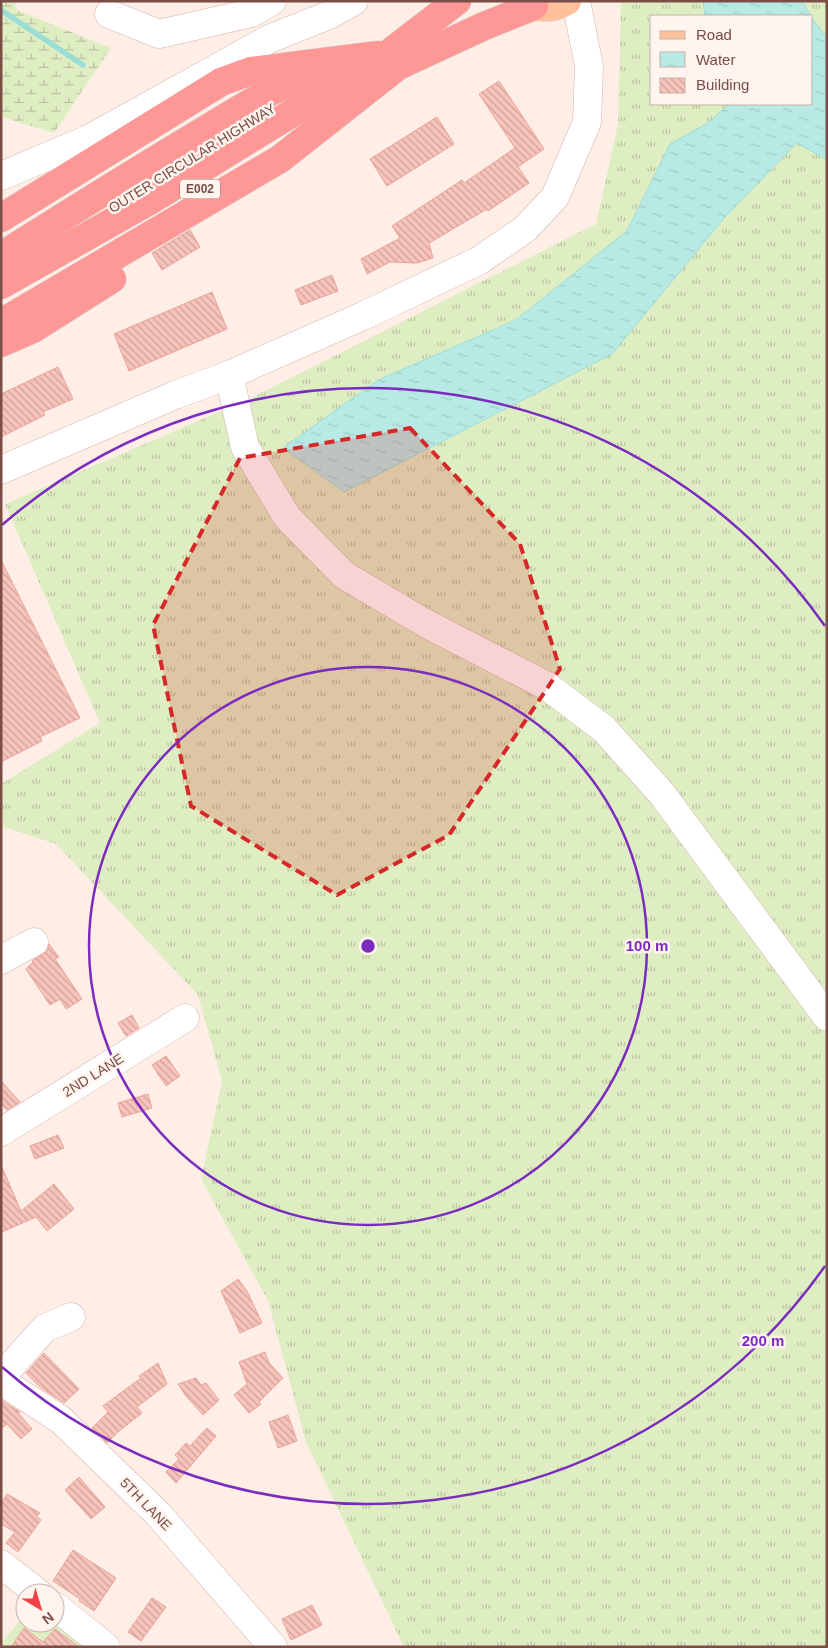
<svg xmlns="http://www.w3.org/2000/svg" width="828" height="1648" font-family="Helvetica,sans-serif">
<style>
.grass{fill:url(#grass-tufts);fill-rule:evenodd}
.wetland{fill:url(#wetland-marsh)}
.pitch{fill:#dfeec2}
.water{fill:url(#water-ripples);stroke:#9dddd7}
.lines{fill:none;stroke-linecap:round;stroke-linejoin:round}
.stream{stroke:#9dddd7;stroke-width:5.5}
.building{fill:url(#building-back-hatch);stroke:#eba499}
.minor-casing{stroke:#d4b4ad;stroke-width:29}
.major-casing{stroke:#dacdcb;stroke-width:29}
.highway-casing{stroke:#dacdcb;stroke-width:29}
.minor{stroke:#fff;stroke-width:28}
.major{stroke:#ffc19c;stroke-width:28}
.highway{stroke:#fe9897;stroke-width:28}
.marked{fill:#d62828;fill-opacity:0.2;stroke:#d62828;stroke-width:4;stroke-dasharray:10 6;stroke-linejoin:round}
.ring{fill:none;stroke:#7b2cbf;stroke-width:2.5}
.labels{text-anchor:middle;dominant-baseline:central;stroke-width:5;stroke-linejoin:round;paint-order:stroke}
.shield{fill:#fff4ee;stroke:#a37f79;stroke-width:1}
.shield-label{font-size:12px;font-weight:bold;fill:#7b4d47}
.street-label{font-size:14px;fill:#7b4d47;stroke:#fff4ee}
.centre{fill:#7b2cbf;stroke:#fff4ee;stroke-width:2.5}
.ring-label{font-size:15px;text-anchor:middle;font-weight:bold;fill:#7b2cbf;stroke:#fff4ee;stroke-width:5;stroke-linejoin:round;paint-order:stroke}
</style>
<defs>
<pattern id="grass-tufts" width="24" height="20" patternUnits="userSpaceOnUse" patternTransform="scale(1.25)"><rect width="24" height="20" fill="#dfeec2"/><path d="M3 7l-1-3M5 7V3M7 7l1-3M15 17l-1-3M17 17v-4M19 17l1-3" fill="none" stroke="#bac39f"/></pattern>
<pattern id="wetland-marsh" width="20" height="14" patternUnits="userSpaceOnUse" patternTransform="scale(1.25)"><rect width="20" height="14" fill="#dfeec2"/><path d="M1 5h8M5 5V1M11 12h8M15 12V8" fill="none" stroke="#bac39f"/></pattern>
<pattern id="water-ripples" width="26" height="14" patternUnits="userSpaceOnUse" patternTransform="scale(1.25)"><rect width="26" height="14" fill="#b8eae5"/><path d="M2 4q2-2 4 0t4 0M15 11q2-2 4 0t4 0" fill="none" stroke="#a2cac6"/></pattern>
<pattern id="building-back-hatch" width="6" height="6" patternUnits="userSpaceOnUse" patternTransform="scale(1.25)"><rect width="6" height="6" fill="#f7c3ba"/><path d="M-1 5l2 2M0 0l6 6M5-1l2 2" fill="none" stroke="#cda199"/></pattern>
</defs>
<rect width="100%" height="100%" fill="#feeee6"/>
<path class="grass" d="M621,1H827V1647H404L306,1442L268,1301L201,1179L222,1081L198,995L56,844L1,826V784L100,723L5,504L249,399L596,224L618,124ZM652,16H812V104H652Z"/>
<path class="wetland" d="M1,1H14L17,10L111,48L54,133L1,117Z"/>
<path class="pitch" d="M25,1615V1623H55L91,1647H1V1643Z"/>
<g class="water">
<path d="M703,1H802L811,16H705Z"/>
<path d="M812,18L827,38V160L797,143L725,217L612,354L344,492L283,448L378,380L516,320L627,231L670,144L708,123L729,104H812Z"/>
</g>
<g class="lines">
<path class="stream" d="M1,10L83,65"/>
</g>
<g class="building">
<path d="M499,81L544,149L518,167L529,183L488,211L487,209L429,243L433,258L417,263L390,262L367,274L361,259L400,238L392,226L462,180L464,183L515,148L479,94Z"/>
<path d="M437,117L454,144L387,186L370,159Z"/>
<path d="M190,230L200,247L162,270L152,253Z"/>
<path d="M332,275L338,291L301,305L295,290Z"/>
<path d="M212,292L227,329L129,371L114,334Z"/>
<path d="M58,367L73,399L43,412L45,415L1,437V394Z"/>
<path d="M1,560L80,718L40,737L42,741L1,762Z"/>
<path d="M49,944L59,957L55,959L82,999L66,1009L60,999L50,1005L26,969L33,962L32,961L47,951Z"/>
<path d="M132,1015L139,1028L126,1036L118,1023Z"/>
<path d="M166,1056L180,1076L166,1086L152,1065Z"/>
<path d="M1,1081L20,1102L7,1110L1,1104Z"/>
<path d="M148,1094L152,1108L122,1117L118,1103Z"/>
<path d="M58,1135L64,1148L35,1159L30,1146Z"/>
<path d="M1,1165L21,1211L54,1184L74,1209L47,1231L36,1217L2,1232L1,1226L4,1224L1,1218Z"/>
<path d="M238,1279L247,1291L262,1323L240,1333L221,1291Z"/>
<path d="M265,1352L269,1363L283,1378L259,1402L261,1404L249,1413L234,1395L247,1384L239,1362Z"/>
<path d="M44,1353L79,1389L64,1403L41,1388L26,1373Z"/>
<path d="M158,1363L167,1384L137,1407L142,1413L118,1432L107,1443L92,1428L108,1412L103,1406L141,1378L139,1376Z"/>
<path d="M196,1378L201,1385L206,1383L219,1400L203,1415L186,1396L178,1384Z"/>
<path d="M1,1400L20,1412L18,1413L32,1429L21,1439L7,1424L1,1429Z"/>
<path d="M288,1415L297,1441L278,1448L269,1422Z"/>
<path d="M207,1428L216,1436L176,1483L166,1472L179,1459L175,1455L186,1443L190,1446Z"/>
<path d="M79,1477L105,1507L91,1519L65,1490Z"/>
<path d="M7,1494L40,1513L36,1516L41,1520L18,1552L6,1543L15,1532L1,1524V1504Z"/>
<path d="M73,1550L116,1578L94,1611L79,1601L80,1599L53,1581Z"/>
<path d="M152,1598L166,1607L141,1641L128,1632Z"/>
<path d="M312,1605L322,1625L291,1640L282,1619Z"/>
<path d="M24,1628L43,1642L55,1629L79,1647H11Z"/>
</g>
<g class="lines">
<g class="minor-casing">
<g id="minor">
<path d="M109,14L159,34L251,13L272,1"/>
<path d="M1,176L89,139L269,39L329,15L354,1"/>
<path d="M229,375L245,447L287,517L344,575L425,623L547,686L604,729L662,794L827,1017"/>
<path d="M1,470L175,395L229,375L363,316L480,260L525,229L555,197L587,122L589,66L576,1"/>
<path d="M1,960L34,942"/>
<path d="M1,1132L185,1018"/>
<path d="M1,1377L45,1328L71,1317"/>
<path d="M1,1381L61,1420L158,1514L273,1647"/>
<path d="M1,1564L38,1593"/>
<path d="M55,1606L106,1647"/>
</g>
</g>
<g class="major-casing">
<path id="major" d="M522,1C536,8 552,10 567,1"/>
</g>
<g class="highway-casing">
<g id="highway">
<path d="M1,218L221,82L251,71L379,55"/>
<path d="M1,256C66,215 130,175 195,136C234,113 275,84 320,73"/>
<path d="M1,285L151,200L388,54L457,1"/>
<path d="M1,323L280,159L398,66L482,27L534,6"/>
<path d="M1,343L33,329L112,279"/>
</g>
</g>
<use href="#minor" class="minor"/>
<use href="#major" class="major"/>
<use href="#highway" class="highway"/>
</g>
<path class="marked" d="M410,428L520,544L560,669L449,835L337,895L191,806L153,625L240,458Z"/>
<g class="ring">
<circle cx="368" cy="946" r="279"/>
<path d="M825 1266A558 558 0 0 1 2 1367M2 525A558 558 0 0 1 825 626"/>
</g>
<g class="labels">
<rect class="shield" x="180" y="179.5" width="40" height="19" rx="4"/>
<g class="shield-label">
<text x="200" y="189">E002</text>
</g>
<g class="street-label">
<text transform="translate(192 158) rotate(-32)">OUTER CIRCULAR HIGHWAY</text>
<text transform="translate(93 1075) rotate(-32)">2ND LANE</text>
<text transform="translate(146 1504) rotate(46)">5TH LANE</text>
</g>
</g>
<circle cx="368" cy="946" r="8" class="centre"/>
<g class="ring-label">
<text x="647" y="951">100 m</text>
<text x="763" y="1346">200 m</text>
</g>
<rect width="828" height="1648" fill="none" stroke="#7b4d47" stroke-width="5"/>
<rect x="650" y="15" width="162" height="90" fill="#fff4ee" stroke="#cab1ab"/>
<rect x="660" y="31" width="25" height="8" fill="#ffc19c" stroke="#cab1ab"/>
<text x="696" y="40" font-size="15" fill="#7b4d47">Road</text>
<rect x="660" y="52" width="25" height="15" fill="url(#water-ripples)" stroke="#cab1ab"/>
<text x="696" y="65" font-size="15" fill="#7b4d47">Water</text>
<rect x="660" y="78" width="25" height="15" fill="url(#building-back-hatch)" stroke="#cab1ab"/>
<text x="696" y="90" font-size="15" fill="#7b4d47">Building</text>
<g transform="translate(40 1608) rotate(142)"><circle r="24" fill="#fff4ee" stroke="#cab1ab"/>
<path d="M0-4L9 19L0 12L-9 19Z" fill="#f43f45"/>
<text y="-8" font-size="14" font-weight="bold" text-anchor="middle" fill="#7b4d47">N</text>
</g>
</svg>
